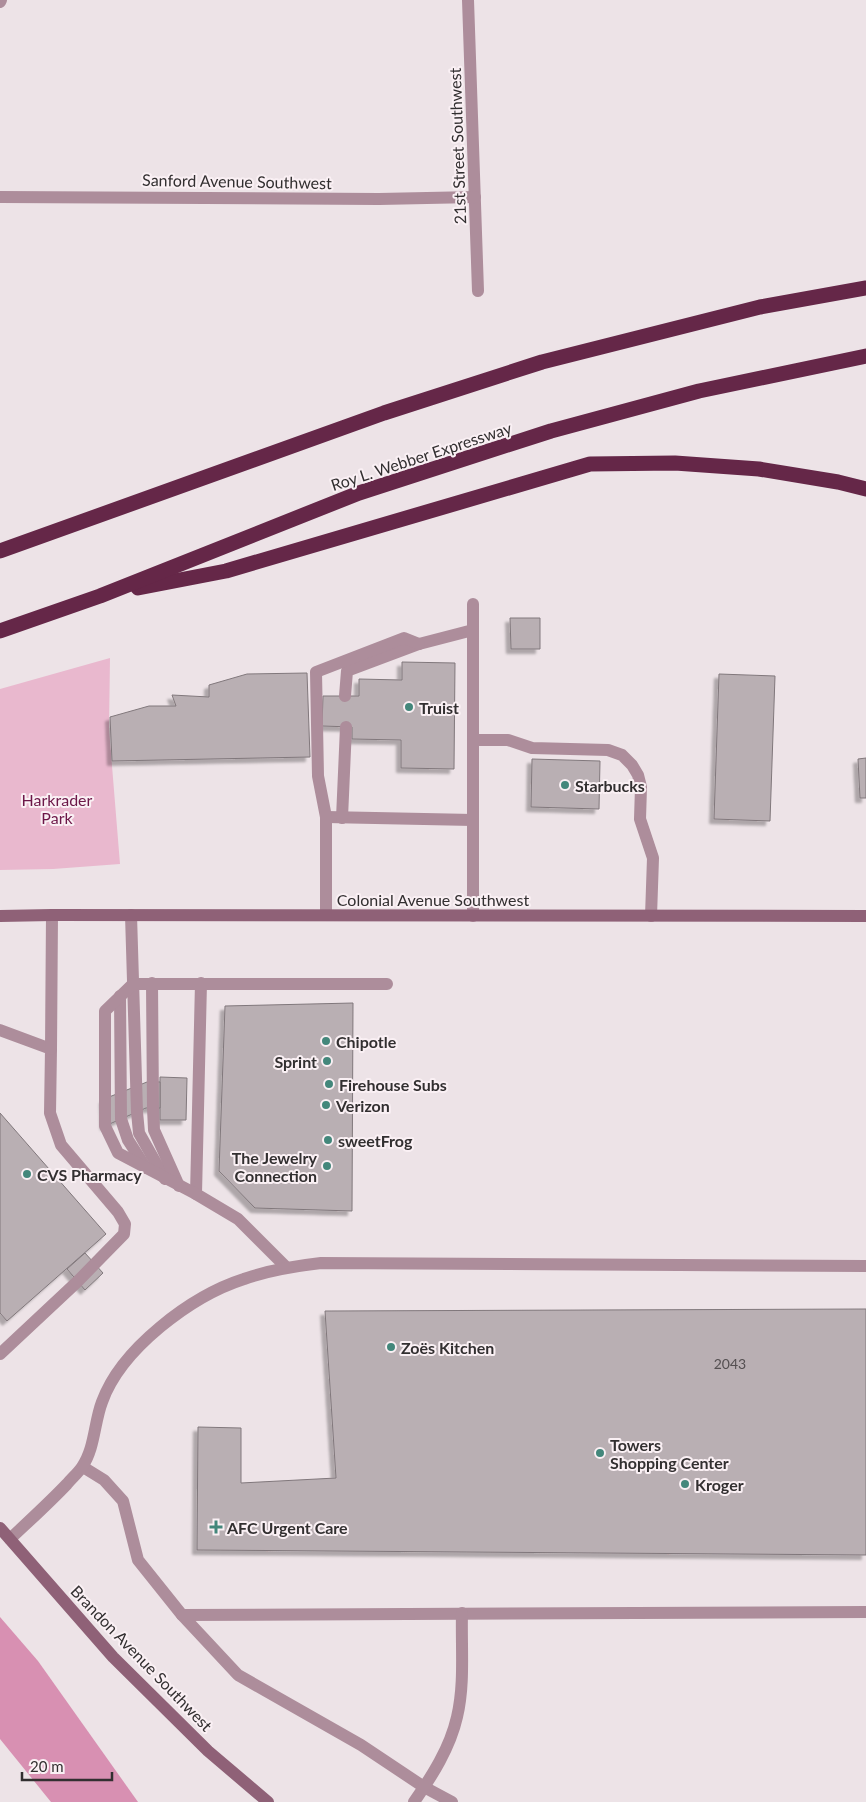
<svg xmlns="http://www.w3.org/2000/svg" width="866" height="1802" font-family="Lato,sans-serif">
<style>
.green{fill:#e9b8ce}
.forest{fill:#d890b2}
.building{fill:#b9afb3;stroke:#81787c;filter:url(#shadow)}
.lines{fill:none;stroke-linecap:round;stroke-linejoin:round}
.lane{stroke:#ad8d9b;stroke-width:12}
.street{stroke:#ad8d9b;stroke-width:12}
.secondary{stroke:#8f6177;stroke-width:12}
.highway{stroke:#652748;stroke-width:15}
.poi-dot{fill:#43877b;stroke:#faf0f4;stroke-width:2}
.labels{text-anchor:middle;dominant-baseline:central;stroke-width:4;stroke-linejoin:round;paint-order:stroke}
.number-label{font-size:14px;fill:#544f51}
.street-label{font-size:16px;fill:#322f30;stroke:#faf0f4}
.poi-label{font-size:16px;font-weight:bold;fill:#322f30;stroke:#faf0f4;text-anchor:start}
.park-label{font-size:16px;fill:#6c1748;stroke:#faf0f4}
</style>
<defs>
<filter id="shadow"><feDropShadow dx="-4.5" dy="4.5" stdDeviation="1" flood-color="#0004"/></filter>
</defs>
<rect width="100%" height="100%" fill="#ede3e7"/>
<path class="green" d="M110,658L109,729L120,864L53,869L0,870V689Z"/>
<path class="forest" d="M0,1617L38,1661L138,1802H51L0,1739Z"/>
<g class="building">
<path d="M510,618H540V649H511Z"/>
<path d="M402,662L455,663L454,769L401,768V740L352,739V727L322,726L323,696H359V679L402,680Z"/>
<path d="M307,673L310,757L112,761L110,717L149,706H176L172,695L209,697V685L247,674Z"/>
<path d="M719,674L775,676L770,821L714,819Z"/>
<path d="M866,758V798H860L858,759Z"/>
<path d="M532,759L600,761L599,809L531,807Z"/>
<path d="M353,1003L352,1211L255,1208L219,1171L225,1006Z"/>
<path d="M160,1077L187,1078L186,1120H160Z"/>
<path d="M147,1082H160V1108H146L105,1126L104,1099Z"/>
<path d="M0,1113L106,1234L7,1321L0,1313Z"/>
<path d="M85,1253L103,1273L85,1290L67,1269Z"/>
<path d="M866,1309V1555L197,1550L198,1427L241,1428V1483L336,1478L325,1311Z"/>
</g>
<g class="lines">
<g class="lane">
<path d="M0,2L1,0"/>
<path d="M345,696L347,671L419,644L473,630"/>
<path d="M473,740H508L532,748L608,750L622,755L632,765L638,775L641,787L640,819L653,858L651,916"/>
<path d="M326,817L473,820"/>
<path d="M342,818L346,727"/>
<path d="M131,915L137,1112L139,1133L165,1179"/>
<path d="M326,915V817L318,776L316,672L404,638L419,644"/>
<path d="M152,983L153,1108L154,1130L179,1186"/>
<path d="M201,983L196,1194L238,1219L286,1267"/>
<path d="M120,996L121,1119L128,1140L146,1168"/>
<path d="M0,1030L51,1049L50,1113L61,1145L118,1212L125,1224L124,1234L77,1282L0,1354"/>
<path d="M51,1049L52,915"/>
<path d="M196,1194L118,1153L105,1126V1011L133,984H387"/>
<path d="M83,1467L104,1480L123,1501L138,1560L182,1615L238,1675L361,1745L424,1787L452,1802"/>
<path d="M10,1539C29,1521 49,1503 67,1484C72,1478 78,1473 82,1467C95,1448 94,1423 102,1402C121,1349 191,1296 244,1279C269,1270 295,1266 321,1263L866,1266"/>
<path d="M182,1615L866,1612"/>
<path d="M414,1802C432,1776 450,1748 457,1717C465,1684 461,1647 462,1613"/>
</g>
<g class="street">
<path d="M468,0L478,291"/>
<path d="M0,197L379,199L475,197"/>
<path d="M473,604V916"/>
</g>
<g class="secondary">
<path d="M0,916L52,915L866,916"/>
<path d="M0,1528L113,1657L208,1751L268,1802"/>
</g>
<g class="highway">
<path d="M0,551L384,413L542,362L760,307L866,288"/>
<path d="M138,588L226,571L590,464L675,463L759,469L838,482L866,489"/>
<path d="M0,631L100,596L359,493L551,431L699,391L866,356"/>
</g>
</g>
<g class="poi-dot">
<circle cx="409" cy="707" r="5"/>
<circle cx="565" cy="785" r="5"/>
<circle cx="326" cy="1041" r="5"/>
<circle cx="327" cy="1061" r="5"/>
<circle cx="329" cy="1084" r="5"/>
<circle cx="326" cy="1105" r="5"/>
<circle cx="328" cy="1140" r="5"/>
<circle cx="327" cy="1166" r="5"/>
<circle cx="27" cy="1174" r="5"/>
<circle cx="391" cy="1347" r="5"/>
<circle cx="600" cy="1453" r="5"/>
<circle cx="685" cy="1484" r="5"/>
<path d="M213.5 1519.5h5v5h5v5h-5v5h-5v-5h-5v-5h5z"/>
</g>
<g class="labels">
<g class="number-label">
<text x="730" y="1363">2043</text>
</g>
<g class="street-label">
<text transform="translate(457 146) rotate(-92)">21st Street Southwest</text>
<text transform="translate(237 181) rotate(1)">Sanford Avenue Southwest</text>
<text transform="translate(421 456) rotate(-18)">Roy L. Webber Expressway</text>
<text x="433" y="899">Colonial Avenue Southwest</text>
<text transform="translate(142 1658) rotate(46)">Brandon Avenue Southwest</text>
</g>
<g class="poi-label">
<text x="419" y="707">Truist</text>
<text x="575" y="785">Starbucks</text>
<text x="336" y="1041">Chipotle</text>
<text x="317" y="1061" text-anchor="end">Sprint</text>
<text x="339" y="1084">Firehouse Subs</text>
<text x="336" y="1105">Verizon</text>
<text x="338" y="1140">sweetFrog</text>
<text x="317" y="1157" text-anchor="end">The Jewelry<tspan x="317" dy="18">Connection</tspan></text>
<text x="37" y="1174">CVS Pharmacy</text>
<text x="401" y="1347">Zoës Kitchen</text>
<text x="610" y="1444">Towers<tspan x="610" dy="18">Shopping Center</tspan></text>
<text x="695" y="1484">Kroger</text>
<text x="227" y="1527">AFC Urgent Care</text>
</g>
<g class="park-label">
<text x="57" y="799">Harkrader<tspan x="57" dy="18">Park</tspan></text>
</g>
</g>
<path d="M22 1772v8h90v-8" fill="none" stroke="#322f30" stroke-width="2.5"/>
<text x="30" y="1772" font-size="15" fill="#322f30" stroke="#faf0f4" stroke-width="4" paint-order="stroke">20 m</text>
</svg>
